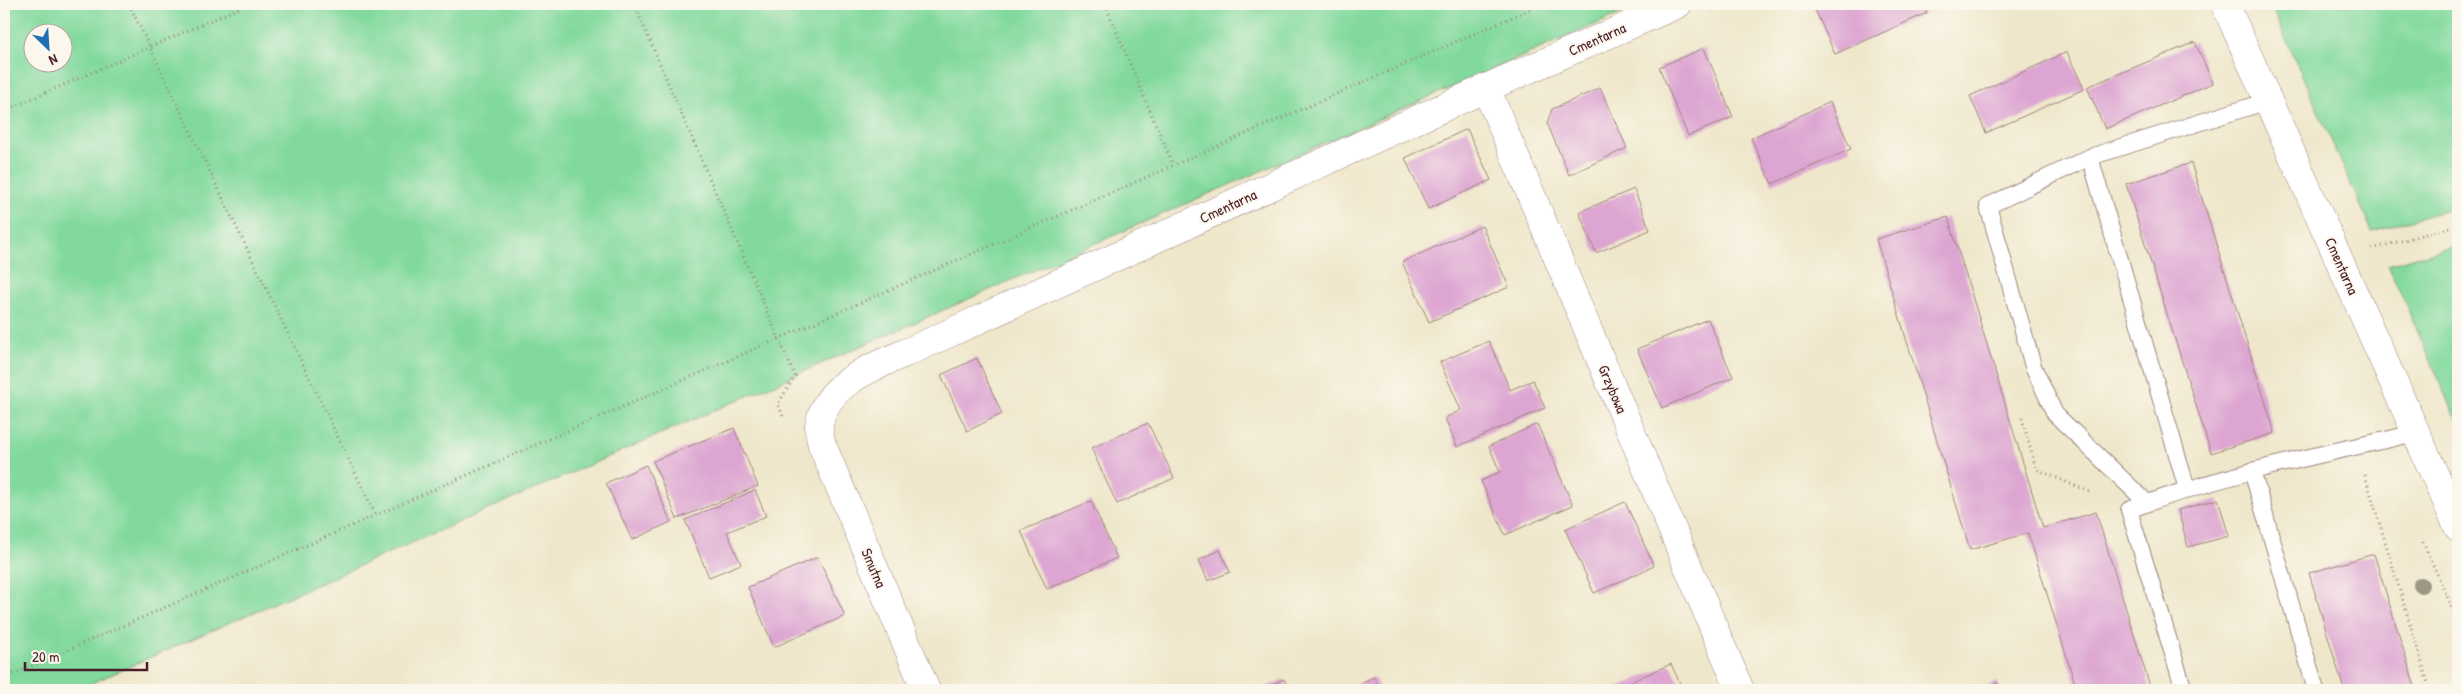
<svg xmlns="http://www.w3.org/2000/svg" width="2462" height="694" font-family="'Patrick Hand',sans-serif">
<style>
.green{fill:#81d99d;stroke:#667c64;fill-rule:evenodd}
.building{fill:#dda6d2}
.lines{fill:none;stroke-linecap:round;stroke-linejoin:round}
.lane-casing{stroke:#9c837b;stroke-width:18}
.street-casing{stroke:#9c837b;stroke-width:29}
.secondary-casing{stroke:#9c837b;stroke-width:29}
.path{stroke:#9c837b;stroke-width:3;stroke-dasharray:1 4;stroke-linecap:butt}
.lane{stroke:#fff;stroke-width:16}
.street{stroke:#fff;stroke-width:28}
.secondary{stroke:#fff;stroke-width:28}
.tree{fill:#9d9886}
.labels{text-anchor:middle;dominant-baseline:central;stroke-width:4;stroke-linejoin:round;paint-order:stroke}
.street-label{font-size:15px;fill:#4a1f2b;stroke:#fbf7ec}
</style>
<rect width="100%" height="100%" fill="#fbf7ec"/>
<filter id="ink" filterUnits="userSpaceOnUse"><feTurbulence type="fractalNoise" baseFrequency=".02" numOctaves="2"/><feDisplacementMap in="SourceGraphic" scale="10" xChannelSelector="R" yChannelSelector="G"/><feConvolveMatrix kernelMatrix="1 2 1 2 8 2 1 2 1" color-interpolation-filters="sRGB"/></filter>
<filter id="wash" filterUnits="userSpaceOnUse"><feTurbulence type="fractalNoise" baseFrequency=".0096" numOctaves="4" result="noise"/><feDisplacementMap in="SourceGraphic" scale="20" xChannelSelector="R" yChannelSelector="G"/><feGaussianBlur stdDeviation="1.12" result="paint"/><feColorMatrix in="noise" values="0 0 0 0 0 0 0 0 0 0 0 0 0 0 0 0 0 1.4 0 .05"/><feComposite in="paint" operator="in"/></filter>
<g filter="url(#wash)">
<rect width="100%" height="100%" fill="#efe7cb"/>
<g class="green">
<path d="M4,4H1642L76,690H4ZM32,32H62V62H32Z"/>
<path d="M2270,4H2458V207L2372,231Z"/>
<path d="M2458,245V422L2388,265Z"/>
</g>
<g id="blocks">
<g class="building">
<path d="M1815,4H1922L1927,13L1835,54L1813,5Z"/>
<path d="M2195,42L2213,83L2105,129L2087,87Z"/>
<path d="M1704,48L1733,117L1688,136L1659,67Z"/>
<path d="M2067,52L2084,89L1986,133L1970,96Z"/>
<path d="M1600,88L1627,148L1569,175L1547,123L1552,109Z"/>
<path d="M1830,102L1851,149L1772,184L1751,138Z"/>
<path d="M1467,129L1491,180L1428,209L1405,158Z"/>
<path d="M2191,163L2275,433L2211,453L2126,184Z"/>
<path d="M1634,189L1650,230L1596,253L1579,212Z"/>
<path d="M1948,217L2043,528L2096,512L2151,690H2077L2028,533L1970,550L1876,239Z"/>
<path d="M1482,226L1509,287L1429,322L1402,262Z"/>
<path d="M1708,319L1733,377L1662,408L1637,349Z"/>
<path d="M1489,341L1510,390L1533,380L1545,408L1457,447L1445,418L1461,410L1440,362Z"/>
<path d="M977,358L1002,414L967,431L941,375Z"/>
<path d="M1148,423L1174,478L1117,504L1091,448Z"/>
<path d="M1537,424L1573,505L1505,535L1481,481L1500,472L1489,446Z"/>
<path d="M734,428L758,486L677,519L653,461Z"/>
<path d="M646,465L671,522L632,540L606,483Z"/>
<path d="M755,490L766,516L727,532L741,564L709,577L685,520Z"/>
<path d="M2218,499L2229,536L2188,547L2178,510Z"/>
<path d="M1091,501L1117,558L1047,589L1021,531Z"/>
<path d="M1625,502L1654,566L1594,593L1565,529Z"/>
<path d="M1220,550L1230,572L1208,581L1199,560Z"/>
<path d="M2374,554L2416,690H2344L2309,573Z"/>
<path d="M818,557L845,616L774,647L748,587Z"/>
<path d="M1671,664L1683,690H1612Z"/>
<path d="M1374,677L1380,690H1347V689Z"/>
<path d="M1284,679L1289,690H1259Z"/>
<path d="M1997,682L2001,690H1980Z"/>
</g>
</g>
</g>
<g filter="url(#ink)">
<use href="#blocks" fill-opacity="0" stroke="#9c837b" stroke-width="1"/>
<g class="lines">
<g class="lane-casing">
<g id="lane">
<path d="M2090,157L1988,206L2033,366L2055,414L2147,503"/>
<path d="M2252,471L2316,690"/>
<path d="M2187,489L2090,157L2268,101"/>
<path d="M2184,690L2129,510C2222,474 2320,455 2416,433"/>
</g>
</g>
<g class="street-casing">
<g id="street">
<path d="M1486,88L1740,690"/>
<path d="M926,690L822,445C821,439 818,432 819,426C825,379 885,363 921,346L1486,88L1678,4"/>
</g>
</g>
<g class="secondary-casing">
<path id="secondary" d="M2225,4L2458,527"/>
</g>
<g class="path">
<path d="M129,4L375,514"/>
<path d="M634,4L795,376L778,404L784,419"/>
<path d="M1105,4L1173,165"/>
<path d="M1712,10L1725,4"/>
<path d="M4,111L248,4"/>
<path d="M2372,249L2458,225"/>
<path d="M2022,418L2036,469L2092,493"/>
<path d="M2365,475L2430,690"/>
<path d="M2423,542L2458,622"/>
<path d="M4,678L1542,4"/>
</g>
<use href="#lane" class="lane"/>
<use href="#street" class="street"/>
<use href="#secondary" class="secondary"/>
</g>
<circle class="tree" cx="2421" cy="585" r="8"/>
</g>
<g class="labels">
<g class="street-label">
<text transform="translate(1597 39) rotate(-24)">Cmentarna</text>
<text transform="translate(1228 206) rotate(-25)">Cmentarna</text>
<text transform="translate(2342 266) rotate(66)">Cmentarna</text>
<text transform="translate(1613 389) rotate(67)">Grzybowa</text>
<text transform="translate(874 568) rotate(67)">Smutna</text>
</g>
</g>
<rect width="2462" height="694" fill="none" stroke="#fbf7ec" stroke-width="20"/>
<g transform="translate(48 48) rotate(155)"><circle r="24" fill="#fbf7ec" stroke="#b4a19f"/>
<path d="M0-4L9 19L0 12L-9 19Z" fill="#1f6fb2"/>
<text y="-8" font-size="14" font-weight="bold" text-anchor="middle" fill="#4a1f2b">N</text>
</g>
<path d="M25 662v8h122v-8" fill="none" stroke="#4a1f2b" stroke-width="2.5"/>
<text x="32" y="662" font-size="15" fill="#4a1f2b" stroke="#fbf7ec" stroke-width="4" paint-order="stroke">20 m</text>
</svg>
